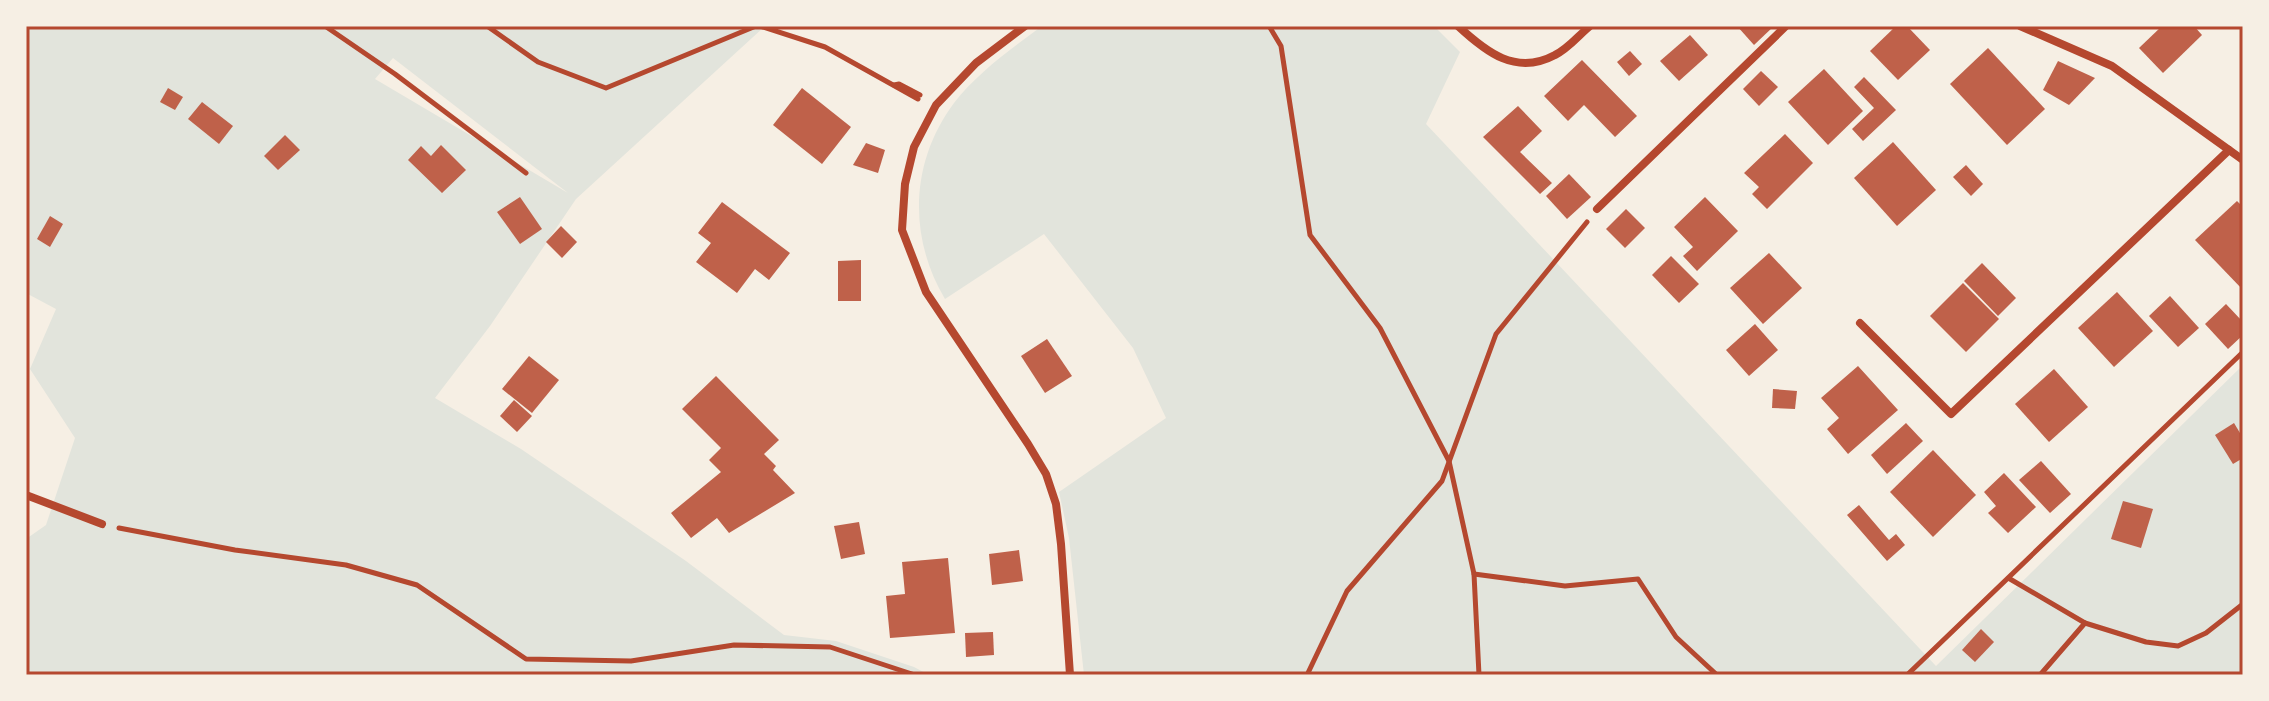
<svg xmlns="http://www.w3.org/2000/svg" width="2269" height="701" font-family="Arial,sans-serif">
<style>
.green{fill:#e2e4dc;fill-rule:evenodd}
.building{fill:#bf614a}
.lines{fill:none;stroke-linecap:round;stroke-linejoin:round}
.path{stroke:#b5482f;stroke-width:5}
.minor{stroke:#b5482f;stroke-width:8}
.neatline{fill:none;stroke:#b5482f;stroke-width:3}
</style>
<rect width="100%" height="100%" fill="#f6efe4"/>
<g class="green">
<path d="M26,26H765L576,199L490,326L435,398L521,449L686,561L784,635L836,641L914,667L929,675H26V539L46,525L75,438L30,369L56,309L26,293ZM393,58L568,193L375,79Z"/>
<path d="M1042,26H1434L1460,52L1426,124L1936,666L2243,365V675H1084L1069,538L1059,492L1166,418L1133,348L1044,234L945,299C908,237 910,162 954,103C977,73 1012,48 1042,26Z"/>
</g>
<g class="building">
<path d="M1737,26H1774L1754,45Z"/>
<path d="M1896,26H1907L1930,50L1898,80L1870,51Z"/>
<path d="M2162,26H2194L2202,35L2163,73L2139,48Z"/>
<path d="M1690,35L1708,55L1679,81L1660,61Z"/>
<path d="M1988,48L2045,109L2007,145L1950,84Z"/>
<path d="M1630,51L1642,64L1629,76L1617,62Z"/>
<path d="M1582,60L1637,116L1615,137L1584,105L1568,121L1544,96Z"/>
<path d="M2058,61L2095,78L2069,105L2043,90Z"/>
<path d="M1824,69L1863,111L1828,145L1788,102Z"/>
<path d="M1761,71L1778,87L1759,106L1743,89Z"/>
<path d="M1864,77L1896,110L1863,141L1852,129L1874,108L1854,87Z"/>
<path d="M168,88L183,97L175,110L160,102Z"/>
<path d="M802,88L851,127L822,164L773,125Z"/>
<path d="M202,102L233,126L219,144L188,119Z"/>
<path d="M1518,106L1542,131L1520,152L1552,183L1540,194L1483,137Z"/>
<path d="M1785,134L1813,163L1767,209L1752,194L1759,187L1744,173Z"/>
<path d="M285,135L300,150L278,170L264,156Z"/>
<path d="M1893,142L1936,190L1897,226L1854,178Z"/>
<path d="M866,143L885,150L878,173L853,165Z"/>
<path d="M441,145L466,170L442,193L408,160L421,146L431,156Z"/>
<path d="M1966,165L1983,184L1971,196L1953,177Z"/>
<path d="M1569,174L1591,197L1567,219L1546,196Z"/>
<path d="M520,197L542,229L520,244L497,212Z"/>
<path d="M1705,197L1738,231L1697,271L1683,256L1693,247L1674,227Z"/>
<path d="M2237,201L2243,207V290L2195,240Z"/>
<path d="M722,202L790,253L769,280L755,269L737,293L696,262L711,243L698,233Z"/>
<path d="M1626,209L1645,228L1625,248L1606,229Z"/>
<path d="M50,216L63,224L50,247L37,239Z"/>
<path d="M561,226L577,242L562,258L546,242Z"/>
<path d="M1769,253L1802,288L1763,324L1730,288Z"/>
<path d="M1671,256L1699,284L1679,303L1652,275Z"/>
<path d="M861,260V301H838V261Z"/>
<path d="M1982,263L2016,298L1998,316L1964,281Z"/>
<path d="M1963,283L1999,319L1966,352L1930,316Z"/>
<path d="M2117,292L2153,331L2114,367L2078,328Z"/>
<path d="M2170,296L2199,328L2178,347L2149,316Z"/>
<path d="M2226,304L2243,322V335L2228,349L2205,324Z"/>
<path d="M1755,324L1778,350L1749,376L1726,350Z"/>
<path d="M1047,339L1072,376L1045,393L1021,356Z"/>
<path d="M529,356L559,380L532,413L502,389Z"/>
<path d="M1858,366L1898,410L1848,454L1827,429L1839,418L1821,398Z"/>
<path d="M2054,369L2088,407L2049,442L2015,404Z"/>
<path d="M716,376L779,440L764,454L776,466L773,470L795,493L729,533L717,518L691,538L671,513L721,472L709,460L721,448L682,409Z"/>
<path d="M1773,389L1797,391L1795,409L1772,408Z"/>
<path d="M514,400L532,416L517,432L500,416Z"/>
<path d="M1906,423L1923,441L1887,474L1871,455Z"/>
<path d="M2234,423L2243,438V458L2233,464L2215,435Z"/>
<path d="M1933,450L1976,495L1933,537L1890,492Z"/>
<path d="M2041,461L2071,494L2050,513L2019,480Z"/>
<path d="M2004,473L2036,507L2008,533L1988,513L1996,506L1984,492Z"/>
<path d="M2123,501L2153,509L2141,548L2111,539Z"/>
<path d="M1859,505L1889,540L1896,534L1905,545L1887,561L1847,515Z"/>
<path d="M859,522L865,554L841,559L834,526Z"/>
<path d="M1019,550L1023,581L992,585L989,554Z"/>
<path d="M948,558L955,633L890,638L886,596L905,594L902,562Z"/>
<path d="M1981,629L1994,642L1975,662L1962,650Z"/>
<path d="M993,632L994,655L966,657L965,633Z"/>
</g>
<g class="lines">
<g class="path">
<path d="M325,26L395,74L526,173"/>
<path d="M487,26L538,62L606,88L756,26"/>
<path d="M760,26L825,47L918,99"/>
<path d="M1269,26L1281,46L1310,235L1380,328L1449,461L1474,574L1479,675"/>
<path d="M894,85L899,84L920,95"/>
<path d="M119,528L235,550L346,565L417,585L526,659L631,661L734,645L830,647L915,675"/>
<path d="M1474,574L1565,586L1638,579L1676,637L1717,675"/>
<path d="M2010,579L2085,623L2146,642L2178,646L2206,633L2243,604"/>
<path d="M1307,675L1347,591L1442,481L1496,334L1587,222"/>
<path d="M1907,675L2243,352"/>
<path d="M2040,675L2085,623"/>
</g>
<g class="minor">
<path d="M1025,26L976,63L936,105L914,147L905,184L902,230L926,292L1028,444L1046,474L1056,504L1061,544L1070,675"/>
<path d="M1458,26C1486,52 1516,76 1555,55C1568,49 1579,35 1590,26"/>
<path d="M2020,26L2112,66L2243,160"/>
<path d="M1597,209L1786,26"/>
<path d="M1860,323L1951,414L2229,150"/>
<path d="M26,495L102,524"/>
</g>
</g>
<rect width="2269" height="701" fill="none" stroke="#f6efe4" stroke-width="56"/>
<rect x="28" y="28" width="2213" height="645" class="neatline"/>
</svg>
